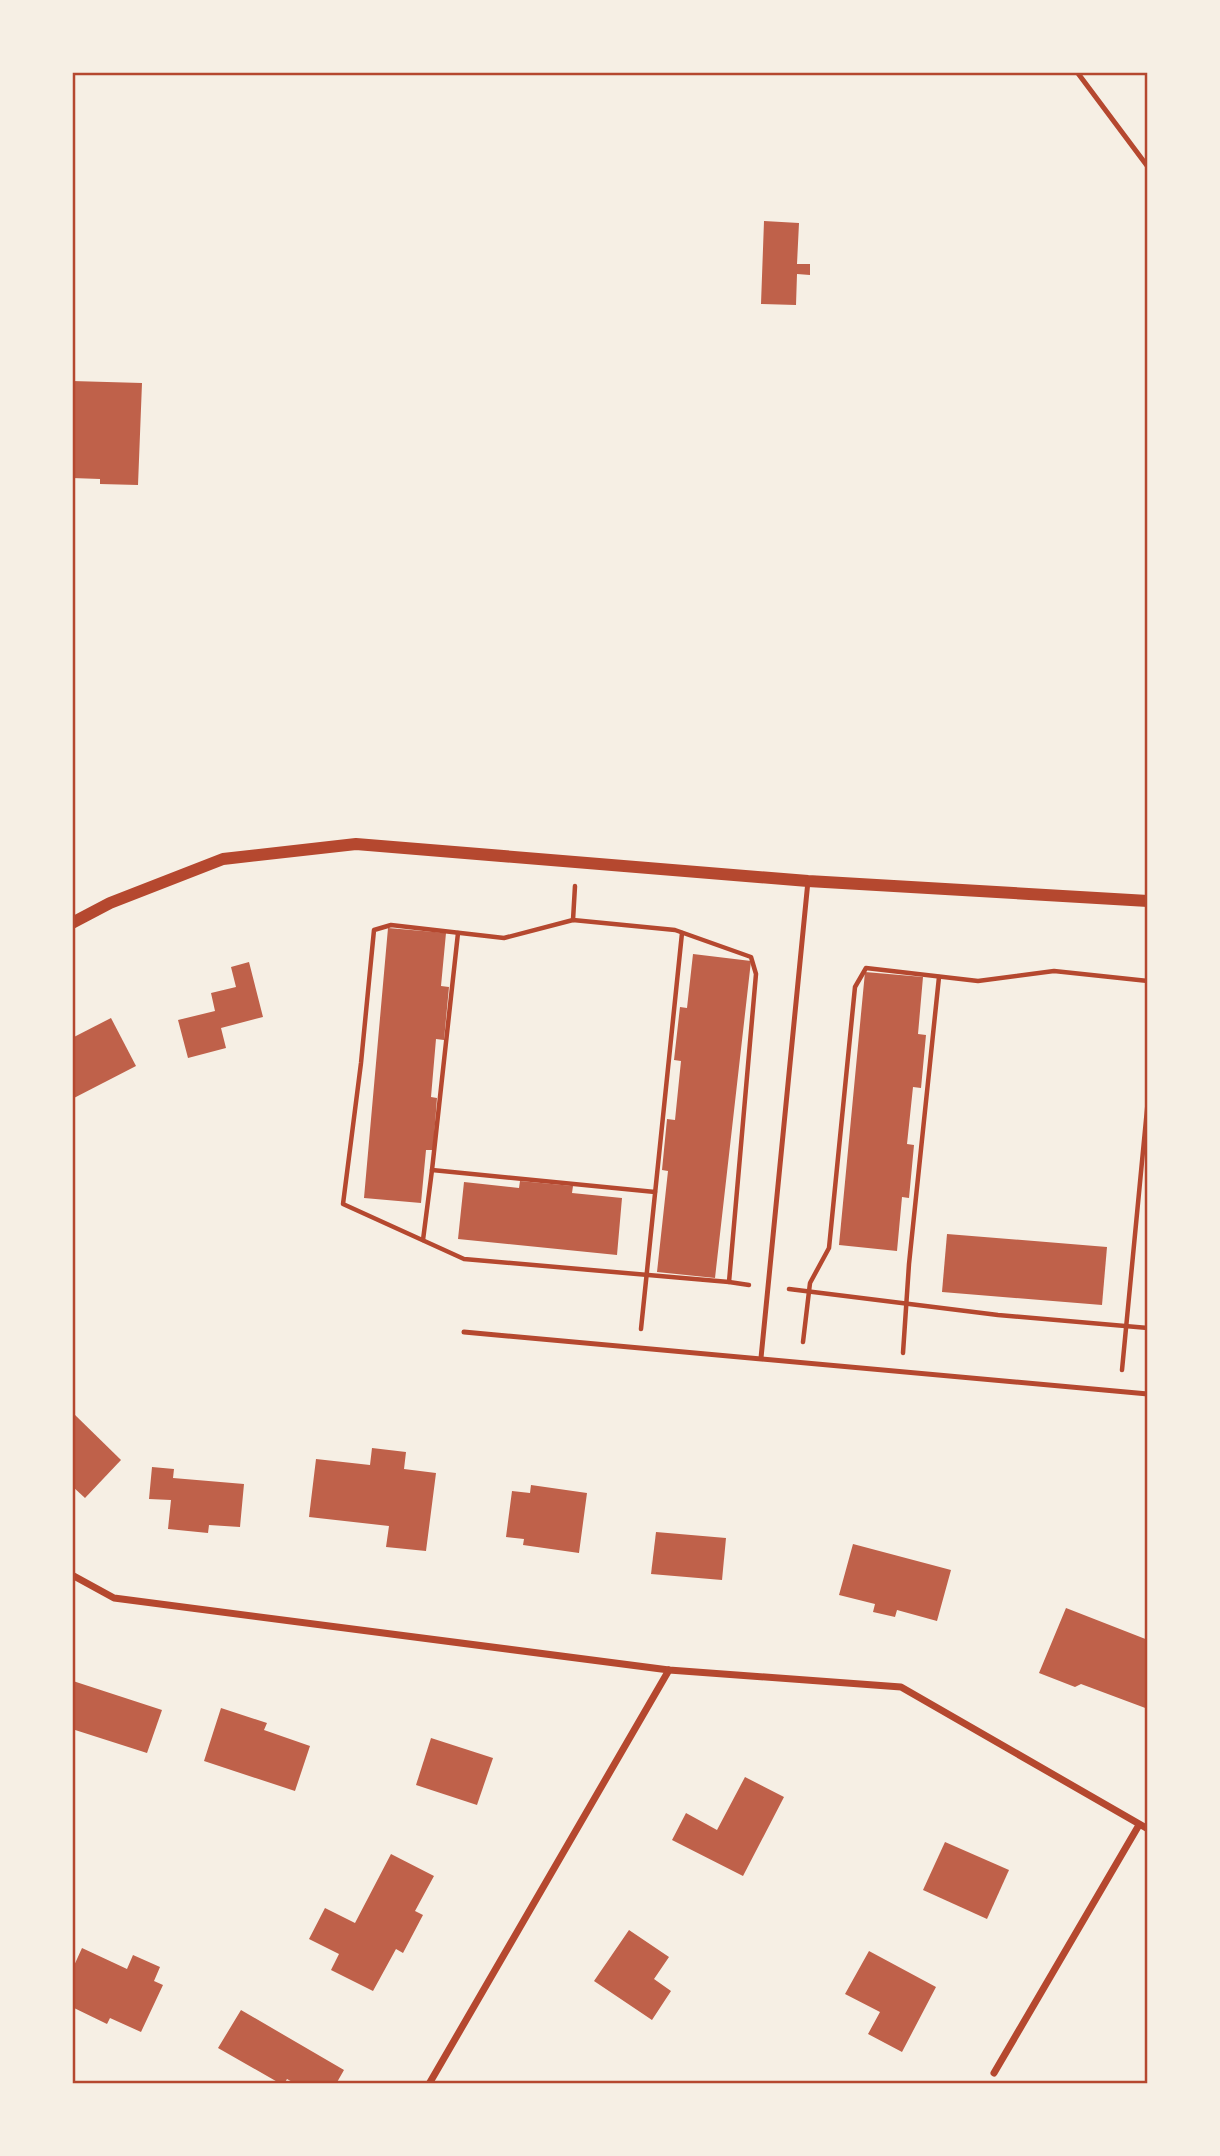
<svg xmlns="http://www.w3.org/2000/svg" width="1220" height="2156" font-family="'Sofia Sans Condensed',sans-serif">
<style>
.building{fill:#bf614a}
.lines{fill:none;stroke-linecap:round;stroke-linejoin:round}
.path{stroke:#b5482f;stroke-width:4.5}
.service{stroke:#b5482f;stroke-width:5}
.minor{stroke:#b5482f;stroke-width:7}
.tertiary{stroke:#b5482f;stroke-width:12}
.neatline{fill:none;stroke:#b5482f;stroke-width:2.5}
</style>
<rect width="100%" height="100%" fill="#f6efe4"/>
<g class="building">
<path d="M764,221L799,223L797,264H810V275L797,274L796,305L761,304Z"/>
<path d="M72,381L142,383L138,485L100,484V479L72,478Z"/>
<path d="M388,928L446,933L441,986L449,987L444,1040L436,1039L431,1097L437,1098L433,1150H426L421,1203L364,1198Z"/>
<path d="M693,954L751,961L715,1278L657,1272L668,1171L662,1170L667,1119L675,1120L681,1061L674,1060L680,1007L687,1008Z"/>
<path d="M249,962L263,1017L221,1028L226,1048L188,1058L178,1020L215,1011L211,993L236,987L231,967Z"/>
<path d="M865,972L923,977L918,1034L926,1035L921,1088L913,1087L907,1144L914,1145L909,1198L902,1197L897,1251L839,1245Z"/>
<path d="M111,1018L136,1066L72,1099V1038Z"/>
<path d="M520,1181L573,1186L572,1193L622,1198L617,1255L458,1239L464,1182L519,1188Z"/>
<path d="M947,1234L1107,1247L1102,1305L942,1292Z"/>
<path d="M72,1412L121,1460L85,1498L72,1486Z"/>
<path d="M372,1448L406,1452L404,1469L436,1473L426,1551L386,1547L389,1526L309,1517L316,1459L370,1465Z"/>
<path d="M152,1467L174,1469L173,1478L244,1484L240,1527L209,1525L208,1533L168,1529L171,1500L149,1499Z"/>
<path d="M531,1485L587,1493L579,1553L523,1545L524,1539L506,1537L512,1491L530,1493Z"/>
<path d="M656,1532L726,1538L722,1580L651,1574Z"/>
<path d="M853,1544L951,1570L937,1621L897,1610L895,1617L873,1612L875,1604L839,1595Z"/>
<path d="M1066,1608L1148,1640V1709L1081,1684L1075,1687L1039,1673Z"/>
<path d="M73,1681L162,1710L147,1753L72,1729Z"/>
<path d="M221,1708L267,1723L264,1730L310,1746L295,1791L204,1761Z"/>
<path d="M431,1738L493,1758L477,1805L416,1785Z"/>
<path d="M745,1777L784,1797L743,1876L672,1840L686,1813L717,1830Z"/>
<path d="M945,1842L1009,1870L987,1919L923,1890Z"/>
<path d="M391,1854L434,1876L415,1911L423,1915L403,1953L396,1949L373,1991L331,1970L339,1954L309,1939L325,1908L355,1923Z"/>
<path d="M629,1930L669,1957L654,1979L671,1991L652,2020L594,1981Z"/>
<path d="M82,1948L127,1969L133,1955L160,1967L154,1981L163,1985L141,2032L110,2018L107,2024L72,2007V1970Z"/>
<path d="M869,1951L936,1987L902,2052L868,2034L880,2012L845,1994Z"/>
<path d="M241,2010L344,2070L336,2084H296L287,2079L284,2084H281L218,2048Z"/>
</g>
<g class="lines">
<g class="path">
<path d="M573,920L675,930L751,957L756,974L729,1282L464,1259L343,1204L361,1063L374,930L391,925L504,938Z"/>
<path d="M573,920L575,886"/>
<path d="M432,1170L458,933"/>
<path d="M423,1240L432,1170L655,1192"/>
<path d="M729,1282L749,1285"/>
<path d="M789,1289L998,1315L1148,1328"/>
<path d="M641,1329L682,933"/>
<path d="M803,1342L810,1283L829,1248L855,987L866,968L978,981L1054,971L1148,981"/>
<path d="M903,1353L909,1264L939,977"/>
<path d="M1122,1370L1148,1099"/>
</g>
<g class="service">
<path d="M1077,72L1148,167"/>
<path d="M464,1332L1148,1394"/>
<path d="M761,1358L808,881"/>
</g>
<g class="minor">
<path d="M72,1575L114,1598L669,1670L901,1687L1148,1829"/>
<path d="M994,2073L1139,1825"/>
<path d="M429,2084L669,1670"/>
</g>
<path class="tertiary" d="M72,923L110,903L223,859L356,844L808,881L1148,901"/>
</g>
<rect width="1220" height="2156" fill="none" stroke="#f6efe4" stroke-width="147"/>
<rect x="74" y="74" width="1072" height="2008" class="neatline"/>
</svg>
